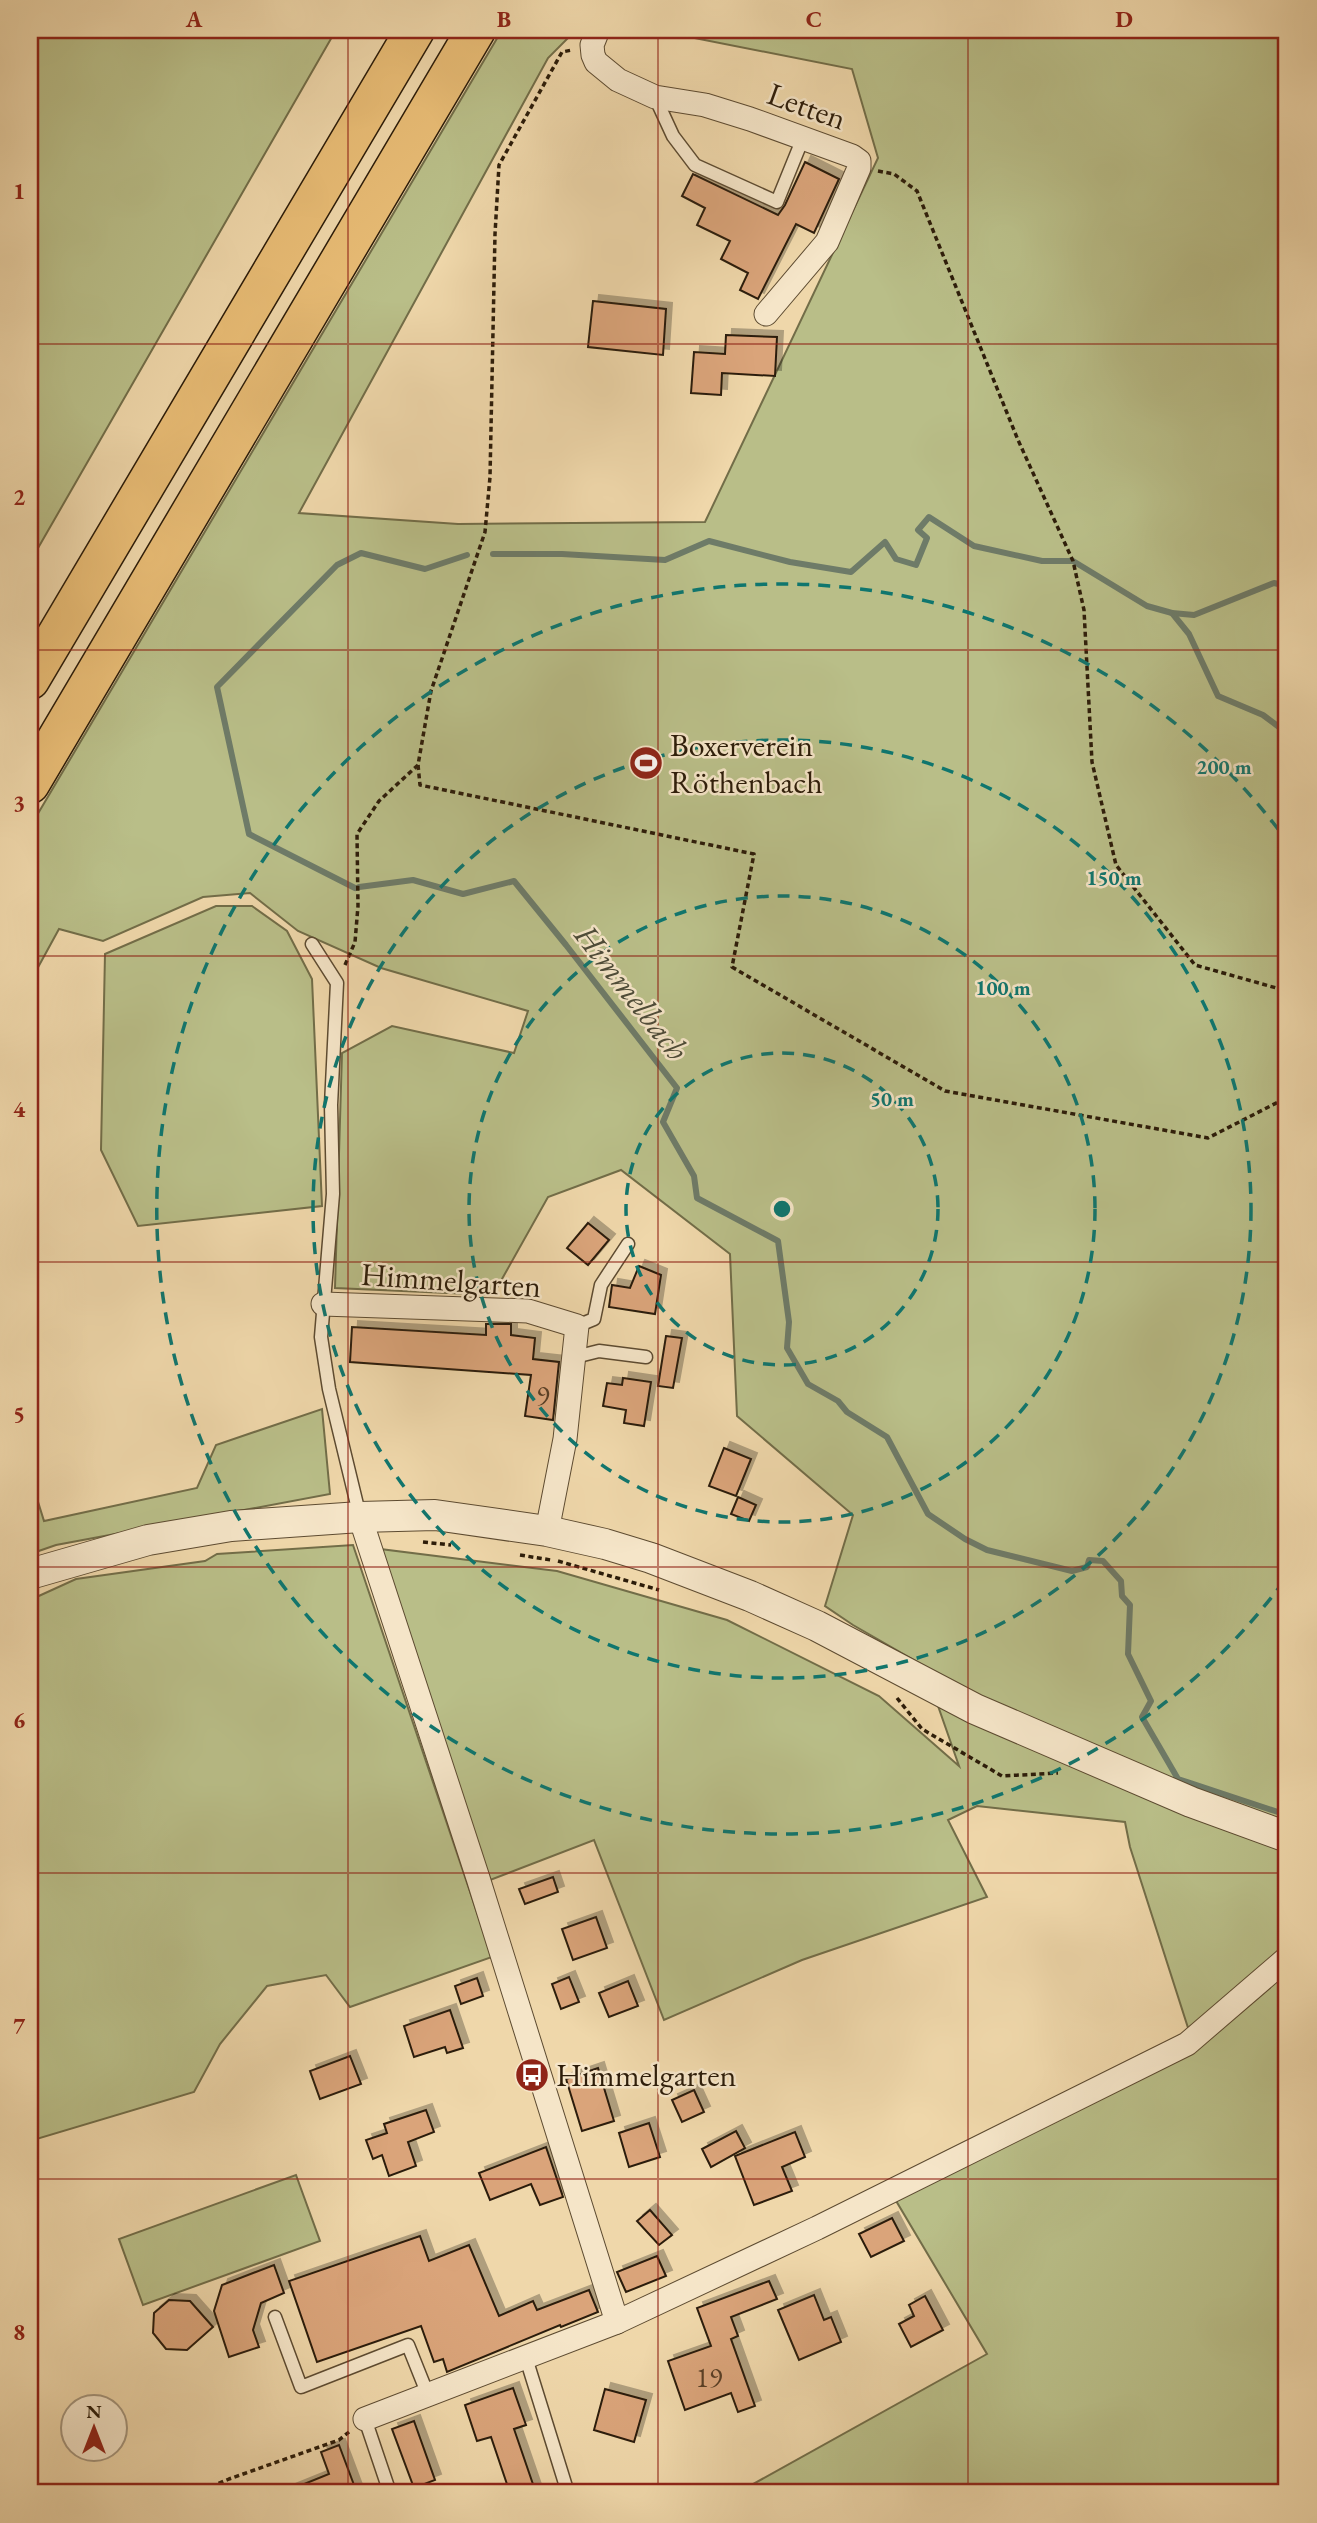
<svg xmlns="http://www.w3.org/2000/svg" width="1317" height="2523" font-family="'EB Garamond',serif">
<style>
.green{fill:#b9be88;stroke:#726d48;stroke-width:2}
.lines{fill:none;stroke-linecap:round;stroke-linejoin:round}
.stream{stroke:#6e7b68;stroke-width:6}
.building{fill:#daa47a;stroke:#2c1c09;stroke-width:2;filter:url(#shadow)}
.service-casing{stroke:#5d4b31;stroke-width:15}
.minor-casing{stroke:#5d4b31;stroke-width:25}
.tertiary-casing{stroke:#5d4b31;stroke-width:32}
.motorway-casing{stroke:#2c1c09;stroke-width:41}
.path{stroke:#2c1c09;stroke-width:3.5;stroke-dasharray:5 3.5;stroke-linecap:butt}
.service{stroke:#f5e5c8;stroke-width:12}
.minor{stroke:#f5e5c8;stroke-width:23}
.tertiary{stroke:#f5e5c8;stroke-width:30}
.motorway{stroke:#e8bc75;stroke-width:38}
.grid{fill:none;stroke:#8f2418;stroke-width:2;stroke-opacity:0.55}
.ring{fill:none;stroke:#0f766e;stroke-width:3.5;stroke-dasharray:12 9}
.labels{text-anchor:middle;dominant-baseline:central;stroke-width:5;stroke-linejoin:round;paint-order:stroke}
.number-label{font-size:28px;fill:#583e25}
.street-label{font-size:32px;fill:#2c1c09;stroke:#f5e5c8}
.poi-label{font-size:32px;fill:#2c1c09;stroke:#f5e5c8;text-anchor:start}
.water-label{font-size:33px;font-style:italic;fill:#4d4b38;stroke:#f5e5c8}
.centre{fill:#0f766e;stroke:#f5e5c8;stroke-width:3.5}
.ring-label{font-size:21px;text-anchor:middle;font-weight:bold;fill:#0f766e;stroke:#f5e5c8;stroke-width:5;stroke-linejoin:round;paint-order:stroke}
.neatline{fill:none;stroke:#8f2418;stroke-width:2.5}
.grid-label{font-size:23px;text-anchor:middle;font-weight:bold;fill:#8f2418}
</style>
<defs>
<filter id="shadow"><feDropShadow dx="6" dy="-6" stdDeviation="0" flood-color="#0004"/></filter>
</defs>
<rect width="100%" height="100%" fill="#efd7aa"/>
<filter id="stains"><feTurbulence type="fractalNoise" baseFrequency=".00286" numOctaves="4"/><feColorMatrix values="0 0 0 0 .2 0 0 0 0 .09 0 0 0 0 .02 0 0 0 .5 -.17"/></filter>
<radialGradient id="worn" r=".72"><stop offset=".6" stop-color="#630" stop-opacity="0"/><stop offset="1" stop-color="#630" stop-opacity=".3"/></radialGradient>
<g class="green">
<path d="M38,30H336L30,562V79Z"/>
<path d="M502,30H576L548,58L299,513L458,524L705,522L878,158L852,69L654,30H1287V2493H737L987,2354L895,2199L1190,2034L1130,1847L1125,1822L977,1806L948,1820L987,1897L802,1960L664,2020L594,1840L485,1882L380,1549L557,1571L727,1620L879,1696L959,1766L924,1666L853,1625L825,1606L853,1515L737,1416L730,1254L621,1170L548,1197L493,1295L335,1288L342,1053L392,1026L514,1053L528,1011L381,968L298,931L250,893L203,897L103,941L59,929L30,982V827Z"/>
<path d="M216,906H252L287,931L312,979L322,1206L138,1226L101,1150L105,954Z"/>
<path d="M322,1409L330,1494L56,1545L30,1554V1476L44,1521L197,1488L216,1445Z"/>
<path d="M353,1545L492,1957L350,2007L326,1975L267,1986L220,2044L194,2092L30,2141V1600L76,1579L205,1561L217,1554Z"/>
<path d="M296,2175L320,2241L143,2305L119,2239Z"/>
</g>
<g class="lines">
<g class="stream">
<path d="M493,554H562L665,560L709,541L790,562L851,572L885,542L896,559L916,565L927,538L918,530L929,517L974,546L1042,561H1073L1147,606L1172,613L1189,634L1218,696L1263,715L1287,733"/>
<path d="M1172,613L1194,615L1274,583L1287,586"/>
<path d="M359,887L413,880L463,894L514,881L566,945L677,1088L663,1122L694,1176L697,1198L778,1241L789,1322L787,1348L808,1384L838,1401L847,1412L887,1437L928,1514L965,1539L987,1550L1072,1571L1087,1567L1089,1560L1103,1561L1121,1581L1122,1596L1130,1605L1128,1654L1151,1701L1142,1717L1178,1779L1287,1815"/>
<path d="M355,888L249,834L217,687L337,565L361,553L425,569L467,555"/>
</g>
</g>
<g class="building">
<path d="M805,162L839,179L814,233L796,224L758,299L740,290L748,273L721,259L730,241L697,225L705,208L682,196L693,174L778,215L785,205Z"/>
<path d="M593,301L666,309L663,355L588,347Z"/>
<path d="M726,335L777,337L775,376L722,373L721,395L691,393L694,352L725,354Z"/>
<path d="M588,1223L609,1240L588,1265L567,1248Z"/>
<path d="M639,1266L661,1275L655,1314L609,1307L612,1285L630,1288Z"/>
<path d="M486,1324H511V1335L535,1338L533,1359L559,1362L553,1420L525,1416L531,1375L350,1362L352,1327L486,1335Z"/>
<path d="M666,1336L682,1338L673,1388L658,1386Z"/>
<path d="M623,1378L651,1382L644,1426L624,1423L626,1410L603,1406L607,1383L622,1385Z"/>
<path d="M724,1448L751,1459L736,1496L709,1486Z"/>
<path d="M738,1497L756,1505L749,1521L731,1514Z"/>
<path d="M553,1877L558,1892L525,1904L519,1889Z"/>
<path d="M596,1917L607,1948L573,1960L562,1929Z"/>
<path d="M569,1977L579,2002L561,2009L552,1984Z"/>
<path d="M477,1978L483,1996L461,2004L455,1986Z"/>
<path d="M628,1981L638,2006L609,2017L599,1993Z"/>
<path d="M450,2010L463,2048L447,2053L445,2047L414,2057L404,2026Z"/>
<path d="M350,2056L361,2084L320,2099L310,2071Z"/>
<path d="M598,2068L614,2121L582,2131L566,2079Z"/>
<path d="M694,2090L704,2112L682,2122L672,2100Z"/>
<path d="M426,2110L434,2132L408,2142L416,2166L389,2176L382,2155L373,2159L366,2140L387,2133L384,2124Z"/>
<path d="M649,2123L660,2157L629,2167L619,2133Z"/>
<path d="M736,2131L745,2148L711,2167L702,2149Z"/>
<path d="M795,2132L805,2157L782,2167L792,2191L754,2205L735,2156Z"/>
<path d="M546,2147L563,2197L540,2205L531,2184L490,2200L479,2173Z"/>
<path d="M650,2210L672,2235L659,2245L637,2221Z"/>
<path d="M892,2218L904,2241L871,2257L859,2234Z"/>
<path d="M420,2236L429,2261L469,2245L499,2316L533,2301L537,2310L589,2290L598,2312L561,2327L560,2325L447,2372L443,2359L434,2362L421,2326L317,2362L289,2281Z"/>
<path d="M657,2256L666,2276L626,2292L617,2272Z"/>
<path d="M274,2265L284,2293L261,2303L253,2330L259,2347L229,2357L214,2311L222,2285Z"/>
<path d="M769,2281L777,2299L731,2317L738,2336L731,2339L755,2406L738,2412L731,2393L685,2410L668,2361L711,2346L697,2308Z"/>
<path d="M814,2295L824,2320L831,2317L841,2342L799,2360L778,2310Z"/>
<path d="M925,2296L943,2330L911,2347L899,2324L914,2316L909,2305Z"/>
<path d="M169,2300L190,2301L213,2327L187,2350L166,2349L153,2333L154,2313Z"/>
<path d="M513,2388L526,2425L514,2429L536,2493H510L491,2437L477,2441L465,2405Z"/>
<path d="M605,2389L646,2400L634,2442L594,2430Z"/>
<path d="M414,2421L435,2480L414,2488L392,2429Z"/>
<path d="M339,2445L357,2493H282L329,2474L321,2452Z"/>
</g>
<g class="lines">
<g class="service-casing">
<g id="service">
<path d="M655,97L673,136L695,165L777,202L803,138"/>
<path d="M312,944L337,983L331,1105L333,1194L321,1337L329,1389L360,1517"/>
<path d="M577,1326L594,1319L601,1285L628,1244"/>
<path d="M575,1357L599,1351L646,1357"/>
<path d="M275,2317L301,2387L408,2345L428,2395"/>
<path d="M526,2358L568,2493"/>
<path d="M365,2419L390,2493"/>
</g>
</g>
<g class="minor-casing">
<g id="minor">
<path d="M598,30L592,45L593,55L596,62L618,80L655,97L705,105L750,119L852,156L859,161V168L827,242L766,314"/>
<path d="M323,1304L528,1311L577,1326L565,1439L547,1531"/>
<path d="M360,1517L478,1878L617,2322"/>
<path d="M365,2419L617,2322L817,2228L1187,2044L1287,1958"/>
</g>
</g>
<g class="tertiary-casing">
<path id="tertiary" d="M30,1574L148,1540L231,1526L360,1517L435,1515L547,1531L605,1544L651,1558L750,1596L817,1626L975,1709L1191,1802L1287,1837"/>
</g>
<g class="motorway-casing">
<g id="motorway">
<path d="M30,680L415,30"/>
<path d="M30,784L476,30"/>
</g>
</g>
<g class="path">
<path d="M878,171L894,174L917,191L1018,440L1073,561L1084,610L1092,762L1116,865L1195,965L1287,991"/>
<path d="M418,765L420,785L754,854L732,967L945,1091L1208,1138L1284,1099L1287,1089"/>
<path d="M345,965L355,942L358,906L357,834L379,801L418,765L431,691L485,532L490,477L495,234L499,165L562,52L572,50"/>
<path d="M423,1542L451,1545"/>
<path d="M520,1555L551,1560"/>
<path d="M558,1561L659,1590"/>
<path d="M897,1698L922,1729L1002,1776L1058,1773"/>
<path d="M195,2493L229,2479L339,2440L349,2432"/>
</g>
<use href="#service" class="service"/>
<use href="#minor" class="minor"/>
<use href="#tertiary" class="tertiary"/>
<use href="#motorway" class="motorway"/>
</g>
<path class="grid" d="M348,30V2493M658,30V2493M968,30V2493M30,344H1287M30,650H1287M30,956H1287M30,1262H1287M30,1567H1287M30,1873H1287M30,2179H1287"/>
<g class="ring">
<circle cx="782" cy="1209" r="156"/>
<circle cx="782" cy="1209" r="313"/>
<circle cx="782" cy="1209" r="469"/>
<path d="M1284 1581A625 625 0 1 1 1284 837"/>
</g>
<defs>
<g id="stadium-disc" transform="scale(1.75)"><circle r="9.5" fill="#8f2418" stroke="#f5e5c8"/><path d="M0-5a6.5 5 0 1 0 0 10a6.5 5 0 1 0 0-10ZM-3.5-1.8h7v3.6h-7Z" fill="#fff"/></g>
<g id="bus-disc" transform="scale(1.75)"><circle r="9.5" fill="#8f2418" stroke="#f5e5c8"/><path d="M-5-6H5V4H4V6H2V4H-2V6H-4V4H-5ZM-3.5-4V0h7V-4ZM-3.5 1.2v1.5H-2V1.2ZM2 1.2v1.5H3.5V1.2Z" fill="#fff"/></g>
</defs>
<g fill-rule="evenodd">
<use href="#stadium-disc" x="646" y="763"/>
<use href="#bus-disc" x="532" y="2075"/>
</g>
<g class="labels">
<g class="number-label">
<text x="543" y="1395">9</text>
<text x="709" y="2377">19</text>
</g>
<g class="street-label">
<text transform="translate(807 106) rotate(20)">Letten</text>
<text transform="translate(451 1280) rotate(4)">Himmelgarten</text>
</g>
<g class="poi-label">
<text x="670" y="745">Boxerverein<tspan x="670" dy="37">Röthenbach</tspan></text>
<text x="556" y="2075">Himmelgarten</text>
</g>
<g class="water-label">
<text transform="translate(632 992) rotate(52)">Himmelbach</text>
</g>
</g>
<circle cx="782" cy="1209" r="10" class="centre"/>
<g class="ring-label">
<text x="1224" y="774">200 m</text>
<text x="1114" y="885">150 m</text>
<text x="1003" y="995">100 m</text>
<text x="892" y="1106">50 m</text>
</g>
<rect width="1317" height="2523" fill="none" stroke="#efd7aa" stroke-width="77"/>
<g transform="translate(94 2428)"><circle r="33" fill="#f5e5c8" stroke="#a5957c" stroke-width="2"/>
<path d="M0-5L12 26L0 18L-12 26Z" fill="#8f2418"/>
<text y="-10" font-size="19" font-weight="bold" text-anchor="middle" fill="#2c1c09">N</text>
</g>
<rect x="38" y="38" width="1240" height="2446" class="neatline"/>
<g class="grid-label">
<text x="194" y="27">A</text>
<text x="504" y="27">B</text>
<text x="814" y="27">C</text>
<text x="1124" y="27">D</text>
<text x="19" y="199">1</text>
<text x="19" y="505">2</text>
<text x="19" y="811">3</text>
<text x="19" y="1117">4</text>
<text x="19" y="1422">5</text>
<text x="19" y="1728">6</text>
<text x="19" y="2034">7</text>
<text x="19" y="2340">8</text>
</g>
<rect width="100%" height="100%" filter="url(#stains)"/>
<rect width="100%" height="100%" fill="url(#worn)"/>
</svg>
